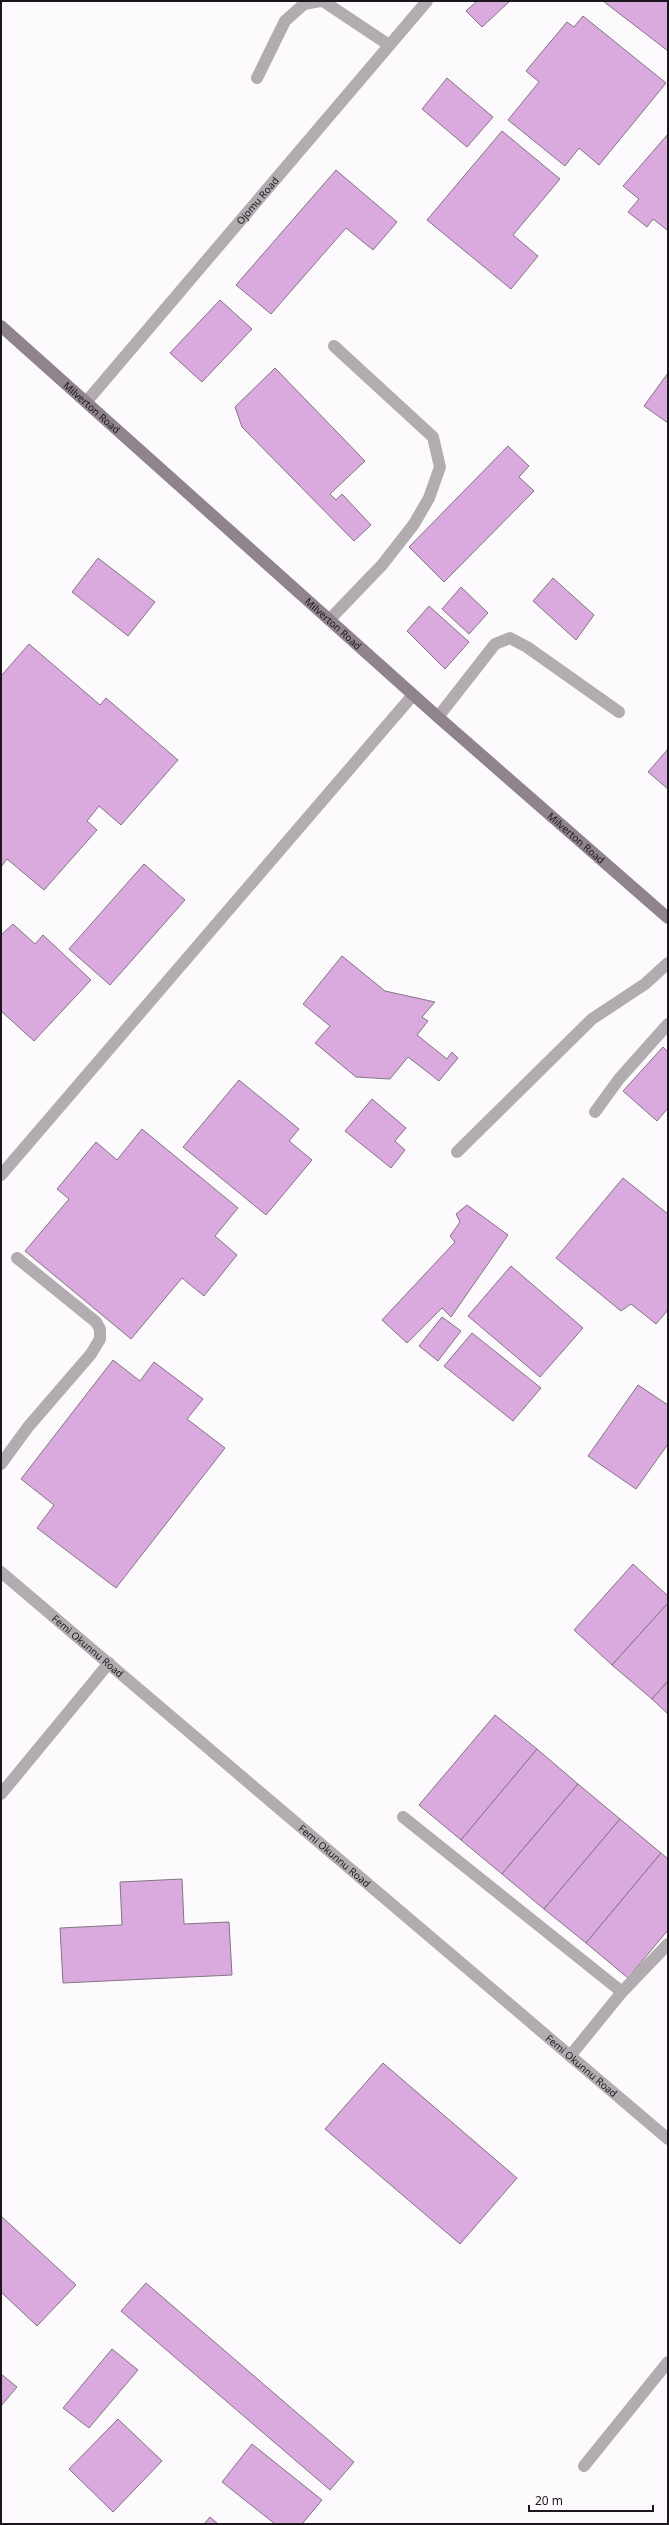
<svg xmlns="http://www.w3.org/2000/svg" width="669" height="2525" font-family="'Noto Sans',sans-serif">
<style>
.building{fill:#daa9dd;stroke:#837684}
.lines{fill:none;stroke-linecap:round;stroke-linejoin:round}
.lane{stroke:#b2abb0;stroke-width:12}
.street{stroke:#b2abb0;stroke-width:12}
.secondary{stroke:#8f848c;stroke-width:12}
.labels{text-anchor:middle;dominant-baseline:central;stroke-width:4;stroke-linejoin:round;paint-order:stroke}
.street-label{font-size:10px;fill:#1b161b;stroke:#fdfafd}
</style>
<rect width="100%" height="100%" fill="#fdfafd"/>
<g class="building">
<path d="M477,1H510L482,27L466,11Z"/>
<path d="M603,1H668V51Z"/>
<path d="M583,16L666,83L599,165L579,148L565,166L508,120L539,82L526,71L567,22L574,27Z"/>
<path d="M447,78L493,117L467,147L422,109Z"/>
<path d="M502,131L560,179L513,235L538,256L511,289L427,220Z"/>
<path d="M668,134V230H667L653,219L647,227L628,212L639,199L623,186Z"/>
<path d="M336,170L397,222L373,250L346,228L271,314L236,285Z"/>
<path d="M220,300L252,329L202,382L170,353Z"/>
<path d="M275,368L365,461L330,494L336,500L342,494L371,525L354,541L242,427L235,407Z"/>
<path d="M668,373V423L644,406Z"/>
<path d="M508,446L529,466L519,477L534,491L444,582L409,547Z"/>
<path d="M98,558L155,602L128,636L72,592Z"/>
<path d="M553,578L594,615L576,640L533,601Z"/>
<path d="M461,587L488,613L469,634L442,609Z"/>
<path d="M429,606L469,642L445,669L407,631Z"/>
<path d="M29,644L100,705L106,698L178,760L121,825L99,806L87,821L97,830L44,890L7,859L1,867V676Z"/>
<path d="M668,749V789L648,772Z"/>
<path d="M144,864L185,900L110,985L69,949Z"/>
<path d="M13,924L35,944L43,935L91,980L34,1041L1,1011V935Z"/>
<path d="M342,956L385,991L435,1002L422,1017L428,1021L417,1035L447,1059L452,1052L458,1058L439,1081L408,1057L390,1079L356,1077L315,1043L330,1026L303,1004Z"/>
<path d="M663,1047L668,1052V1108L657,1121L623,1091Z"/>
<path d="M239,1080L299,1129L289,1141L312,1160L266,1215L183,1147Z"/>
<path d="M372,1099L406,1128L395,1141L405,1150L391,1168L345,1131Z"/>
<path d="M142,1129L238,1208L215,1236L237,1255L204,1296L182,1278L131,1339L25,1251L69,1199L57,1189L96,1142L117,1160Z"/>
<path d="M623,1178L668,1214V1310L656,1324L631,1304L621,1311L556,1258Z"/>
<path d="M467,1205L508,1235L451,1317L442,1308L407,1343L382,1320L455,1242L450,1236L460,1222L456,1214Z"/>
<path d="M511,1266L583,1328L540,1377L468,1316Z"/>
<path d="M442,1317L461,1331L438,1361L419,1346Z"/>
<path d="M472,1333L541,1388L513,1421L444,1366Z"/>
<path d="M113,1360L140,1381L154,1362L203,1399L187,1419L225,1448L116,1588L37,1528L54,1505L21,1479Z"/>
<path d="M638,1385L668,1405V1444L636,1489L588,1456Z"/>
<path d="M633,1564L668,1596V1603L612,1665L574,1630Z"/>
<path d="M668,1603V1681L652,1699L612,1665Z"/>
<path d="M668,1681V1714L652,1699Z"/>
<path d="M495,1715L537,1749L461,1840L419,1805Z"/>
<path d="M537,1749L578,1784L502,1874L461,1840Z"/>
<path d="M578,1784L620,1819L544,1909L502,1874Z"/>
<path d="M620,1819L661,1853L586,1943L544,1909Z"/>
<path d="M661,1853L668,1859V1930L628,1978L586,1943Z"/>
<path d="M182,1879L184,1924L229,1922L232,1975L63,1983L60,1928L122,1925L120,1882Z"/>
<path d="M383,2063L517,2178L460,2244L325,2129Z"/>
<path d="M1,2216L76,2285L37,2326L1,2292Z"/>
<path d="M146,2283L354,2462L330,2490L121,2311Z"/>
<path d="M112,2349L138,2370L89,2428L63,2408Z"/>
<path d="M1,2374L17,2387L1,2406Z"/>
<path d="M118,2419L162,2461L113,2512L69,2469Z"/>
<path d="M252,2444L322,2500L302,2524H275L222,2482Z"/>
<path d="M210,2517L218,2524H204Z"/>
</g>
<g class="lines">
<g class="lane">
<path d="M323,1L389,45"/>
<path d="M257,78L285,21L304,4L320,1"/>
<path d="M330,619L382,565L414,524L429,498L440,467L433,437L334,346"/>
<path d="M438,717L495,644L510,638L527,647L619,712"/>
<path d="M595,1112L619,1079L668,1024"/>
<path d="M457,1152L592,1019L645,984L668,963"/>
<path d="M584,2466L668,2362"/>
</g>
<g class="street">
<path id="s1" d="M87,401L427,1"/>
<path d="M1,1175L413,695"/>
<path d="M1,1464L28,1427L91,1354L100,1339V1329L96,1322L17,1258"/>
<path id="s2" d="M1,1572L668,2139"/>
<path d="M1,1794L109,1663"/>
<path d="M403,1817L622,1992"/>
<path d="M570,2056L622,1992L668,1944"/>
</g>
<path class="secondary" id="s3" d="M1,326L438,717L668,918"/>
</g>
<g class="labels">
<g class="street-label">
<text stroke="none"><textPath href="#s1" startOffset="263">Ojomu Road</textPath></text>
<text stroke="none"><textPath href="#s3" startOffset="122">Milverton Road</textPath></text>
<text stroke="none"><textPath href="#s3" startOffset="446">Milverton Road</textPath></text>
<text stroke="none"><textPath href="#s3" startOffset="770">Milverton Road</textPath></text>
<text stroke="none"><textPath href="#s2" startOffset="114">Femi Okunnu Road</textPath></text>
<text stroke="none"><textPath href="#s2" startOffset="438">Femi Okunnu Road</textPath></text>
<text stroke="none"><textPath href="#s2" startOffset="762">Femi Okunnu Road</textPath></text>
</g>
</g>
<rect width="669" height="2525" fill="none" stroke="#1b161b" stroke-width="4"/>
<path d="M529 2505v6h124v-6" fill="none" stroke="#1b161b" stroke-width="2"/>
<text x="535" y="2505" font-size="12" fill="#1b161b" stroke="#fdfafd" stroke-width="3" paint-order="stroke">20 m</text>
</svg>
